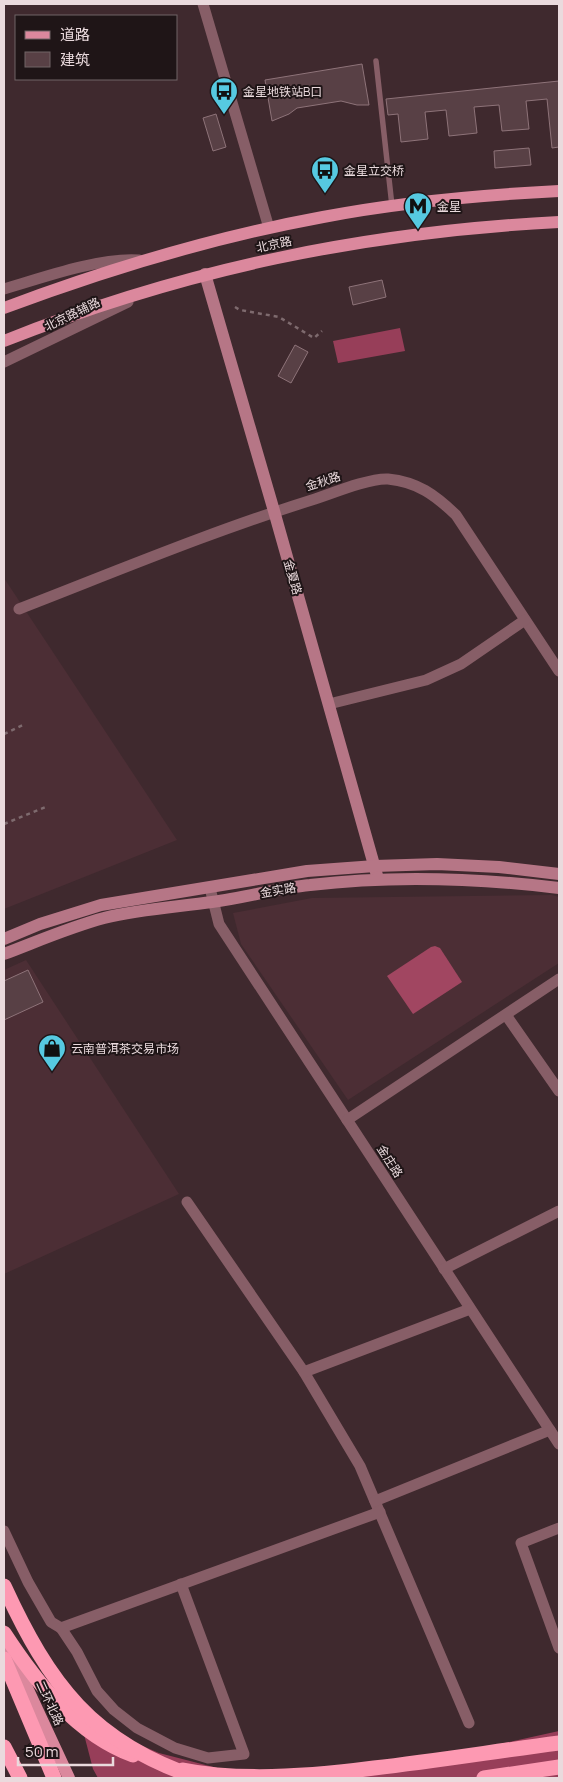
<svg xmlns="http://www.w3.org/2000/svg" width="563" height="1782" font-family="Manrope,'Noto Sans SC',sans-serif">
<style>
.built{fill:#4c2e35}
.forest{fill:#973e59}
.water{fill:#a14661}
.building{fill:#584045;stroke:#8e7379}
.lines{fill:none;stroke-linecap:round;stroke-linejoin:round}
.path{stroke:#7e6a6e;stroke-width:2.5;stroke-dasharray:4 4;stroke-linecap:butt}
.lane{stroke:#875e67;stroke-width:5.5}
.street{stroke:#875e67;stroke-width:11}
.secondary{stroke:#b67686;stroke-width:12}
.primary{stroke:#db889d;stroke-width:12}
.highway{stroke:#fd99b2;stroke-width:15}
.highway-bridge{stroke:#fd99b2;stroke-width:15}
.labels{text-anchor:middle;dominant-baseline:central;stroke-width:4;stroke-linejoin:round;paint-order:stroke}
.poi-label{font-size:12px;fill:#eadadd;stroke:#1f1517;text-anchor:start}
.street-label{font-size:12px;fill:#eadadd;stroke:#1f1517}
</style>
<rect width="100%" height="100%" fill="#3f292e"/>
<g class="built">
<path d="M4,578L177,840L4,909Z"/>
<path d="M552,895L559,897V963L348,1100L241,944L233,913L312,898Z"/>
<path d="M26,960L179,1194L4,1274V970Z"/>
</g>
<g class="forest">
<path d="M400,328L405,351L338,363L333,341Z"/>
<path d="M80,1719L159,1753L256,1778H98L93,1769Z"/>
<path d="M559,1731V1778H287L353,1776Z"/>
</g>
<path class="water" d="M435,946L440,948L462,982L413,1014L387,976L431,947Z"/>
<g class="building">
<path d="M362,64L369,105H357L341,101L297,108L289,114L272,121L265,80Z"/>
<path d="M559,81V147L552,148L547,99L526,101L529,129L502,131L499,105L474,107L477,133L449,136L446,110L425,112L428,139L401,142L398,114L388,115L386,99Z"/>
<path d="M216,114L226,147L213,151L203,118Z"/>
<path d="M529,148L531,165L495,168L494,151Z"/>
<path d="M382,280L386,297L353,305L349,287Z"/>
<path d="M295,345L308,352L291,383L278,376Z"/>
<path d="M28,970L43,1002L4,1020V981Z"/>
</g>
<g class="lines">
<g class="path">
<path d="M235,307L240,310L279,317L314,338L322,331"/>
<path d="M4,734L23,725"/>
<path d="M4,824L48,806"/>
</g>
<path class="lane" d="M376,61L392,206"/>
<g class="street">
<path d="M203,4L269,228"/>
<path d="M4,289C41,278 100,257 139,260"/>
<path d="M4,362L128,302"/>
<path d="M19,609C117,571 215,530 315,499C333,493 369,478 388,479C418,482 435,495 456,515L559,671"/>
<path d="M329,704L426,680L461,664L525,620"/>
<path d="M210,888L219,924L559,1444"/>
<path d="M506,1015L559,1091"/>
<path d="M347,1120L559,979"/>
<path d="M187,1202L304,1372L360,1466L469,1723"/>
<path d="M444,1269L559,1211"/>
<path d="M304,1372L470,1309"/>
<path d="M375,1501L550,1430"/>
<path d="M559,1528L521,1543L559,1648"/>
<path d="M4,1531L28,1582L51,1622L61,1628L380,1512"/>
<path d="M61,1628L77,1652L97,1691L114,1710L137,1728L175,1748L208,1758L244,1754L181,1584"/>
</g>
<g class="secondary">
<path d="M205,274L274,511L378,879"/>
<path d="M4,939L40,924L101,905L307,871L375,866L437,864L499,867L559,874"/>
<path d="M4,954C36,942 70,927 104,918C140,909 176,907 212,902C245,898 277,888 310,885C393,875 476,878 559,888"/>
</g>
<g class="primary">
<path d="M4,308C108,269 214,237 323,217C401,202 480,195 559,191"/>
<path d="M4,341C185,269 365,232 559,222"/>
<path d="M10,1651L69,1778"/>
</g>
<g class="highway">
<path d="M4,1633C36,1682 76,1734 133,1755"/>
<path d="M4,1659L54,1778"/>
<path d="M4,1747L20,1778"/>
<path d="M183,1770C242,1782 314,1776 374,1768C436,1761 497,1751 559,1743"/>
<path d="M484,1778L559,1767"/>
</g>
<path class="highway-bridge" d="M4,1586C49,1684 92,1743 198,1778"/>
</g>
<defs>
<g id="bus-pin" transform="scale(1.4375)"><path d="M0 17L-7.5 6A9.5 9.5 0 1 1 7.5 6Z" fill="#56c9e1" stroke="#1f1517"/><path d="M-5-6H5V4H4V6H2V4H-2V6H-4V4H-5ZM-3.5-4V0h7V-4ZM-3.5 1.2v1.5H-2V1.2ZM2 1.2v1.5H3.5V1.2Z" fill="#111"/></g>
<g id="metro-pin" transform="scale(1.4375)"><path d="M0 17L-7.5 6A9.5 9.5 0 1 1 7.5 6Z" fill="#56c9e1" stroke="#1f1517"/><path d="M-5.5 5V-5H-3L0 0L3-5H5.5V5H3V-.5L0 4L-3-.5V5Z" fill="#111"/></g>
<g id="shop-pin" transform="scale(1.4375)"><path d="M0 17L-7.5 6A9.5 9.5 0 1 1 7.5 6Z" fill="#56c9e1" stroke="#1f1517"/><path d="M-5-2.5h2.3a2.7 3.5 0 0 1 5.4 0H5L5.5 6h-11ZM-1.5-2.5h3a1.5 2.3 0 0 0-3 0Z" fill="#111"/></g>
</defs>
<g fill-rule="evenodd">
<use href="#bus-pin" x="224" y="91"/>
<use href="#bus-pin" x="325" y="170"/>
<use href="#metro-pin" x="418" y="206"/>
<use href="#shop-pin" x="52" y="1048"/>
</g>
<g class="labels">
<g class="poi-label">
<text x="243" y="91">金星地铁站B口</text>
<text x="344" y="170">金星立交桥</text>
<text x="437" y="206">金星</text>
<text x="71" y="1048">云南普洱茶交易市场</text>
</g>
<g class="street-label">
<text transform="translate(274 244) rotate(-12)">北京路</text>
<text transform="translate(72 314) rotate(-26)">北京路辅路</text>
<text transform="translate(323 481) rotate(-18)">金秋路</text>
<text transform="translate(293 577) rotate(74)">金夏路</text>
<text transform="translate(278 890) rotate(-10)">金实路</text>
<text transform="translate(390 1161) rotate(57)">金庄路</text>
<text transform="translate(50 1703) rotate(65)">二环北路</text>
</g>
</g>
<rect width="563" height="1782" fill="none" stroke="#eadadd" stroke-width="10"/>
<rect x="15" y="15" width="162" height="65" fill="#1f1517" stroke="#706466"/>
<rect x="25" y="31" width="25" height="8" fill="#db889d" stroke="#706466"/>
<text x="60" y="40" font-size="15" fill="#eadadd">道路</text>
<rect x="25" y="52" width="25" height="15" fill="#584045" stroke="#706466"/>
<text x="60" y="65" font-size="15" fill="#eadadd">建筑</text>
<path d="M18 1757v8h95v-8" fill="none" stroke="#eadadd" stroke-width="2.5"/>
<text x="25" y="1757" font-size="15" fill="#eadadd" stroke="#1f1517" stroke-width="4" paint-order="stroke">50 m</text>
</svg>
